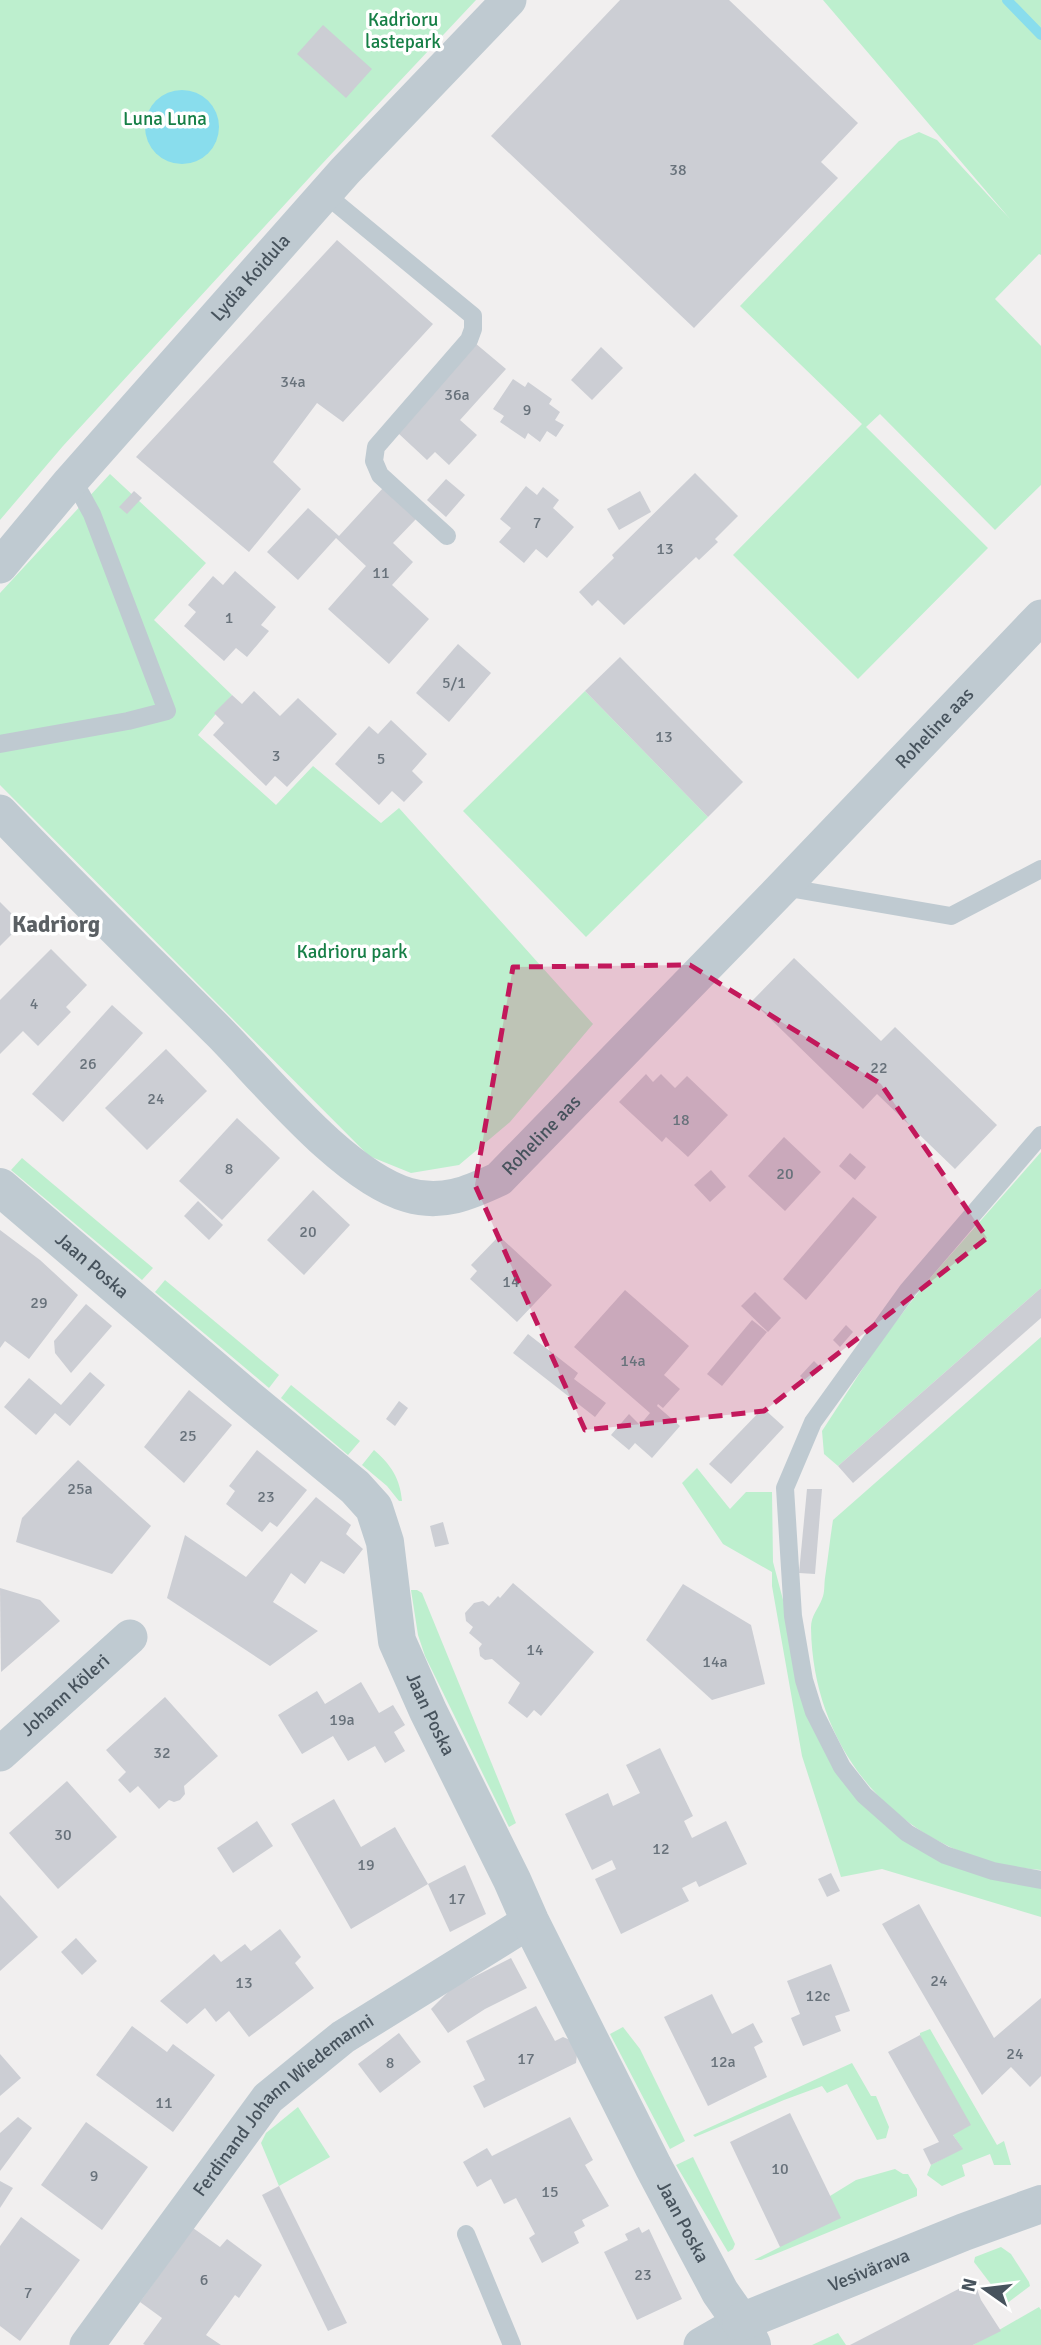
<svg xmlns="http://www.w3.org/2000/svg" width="1041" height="2345" font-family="Signika,sans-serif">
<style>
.green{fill:#bdefce}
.water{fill:#89dded}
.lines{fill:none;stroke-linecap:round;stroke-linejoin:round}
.stream{stroke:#89dded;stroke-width:10}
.building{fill:#ccced4}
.service{stroke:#bfcad1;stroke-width:18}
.minor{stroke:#bfcad1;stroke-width:35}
.tertiary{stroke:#bfcad1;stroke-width:38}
.marked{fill:#c2185b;fill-opacity:0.2;stroke:#c2185b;stroke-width:5;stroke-dasharray:14 9;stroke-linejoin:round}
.labels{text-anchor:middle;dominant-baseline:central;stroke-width:7;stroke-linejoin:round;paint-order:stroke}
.number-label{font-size:16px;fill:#68727b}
.park-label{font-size:19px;fill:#167f46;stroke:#fff}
.street-label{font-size:19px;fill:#47535d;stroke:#fff}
.quarter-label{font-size:23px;font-weight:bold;fill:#5b6064;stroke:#fff}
</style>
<rect width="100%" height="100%" fill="#f1efef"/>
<g class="green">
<path d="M0,0H476L321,165L63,446L0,520Z"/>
<path d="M823,0H1041V255L1039,254L995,299L1041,346V485L995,530L880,414L866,427L988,548L858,679L733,555L862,424L740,306L899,141L919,132L937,140L1010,219Z"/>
<path d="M110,474L206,563L154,620L232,695L198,735L276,805L313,766L381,823L399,808L593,1024L510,1122L459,1165L411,1173L369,1156L0,785V593Z"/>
<path d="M585,691L708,817L586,937L463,811Z"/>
<path d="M1041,1152V1288L838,1466L824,1454L822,1431L878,1345L924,1285Z"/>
<path d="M22,1158L153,1268L142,1280L11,1170Z"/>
<path d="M165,1280L279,1375L269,1388L155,1292Z"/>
<path d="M1041,1337V1870C910,1861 813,1760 811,1628C811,1615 818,1610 822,1599C825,1593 824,1584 825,1578C828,1558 830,1539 833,1520Z"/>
<path d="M291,1385L360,1441L348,1455L281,1398Z"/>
<path d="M374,1450C391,1465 400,1478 402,1501H399L387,1486L362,1465Z"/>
<path d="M697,1468L730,1509L746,1492H772L773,1562L791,1630L811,1717L903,1836L1041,1886V1917L882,1869L841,1877L802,1756L772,1586V1572L723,1544L682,1483Z"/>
<path d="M411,1590H417L422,1593L516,1823L509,1827L425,1656L418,1635Z"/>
<path d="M623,2027L640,2049L685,2141L670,2149L610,2034Z"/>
<path d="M930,2029L997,2145L1004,2141L1011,2165H994L990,2154L962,2165L965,2176L942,2186L927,2175L931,2165L962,2148L953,2135L920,2035V2033Z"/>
<path d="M852,2063L871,2096H876L889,2127L886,2138L877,2140L847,2084L827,2093L822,2086L784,2100L695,2137L693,2135Z"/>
<path d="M298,2107L330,2157L279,2186L261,2143L266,2133Z"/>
<path d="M693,2157L735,2244L733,2249L728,2252L676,2165Z"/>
<path d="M895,2169L903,2174H908L917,2189V2196L761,2260H754L780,2247L830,2196L856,2180Z"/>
<path d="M1001,2247L1011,2254L1029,2282L1030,2286L1006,2304L974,2262L975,2257Z"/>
<path d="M1039,2307L1041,2310V2345H973Z"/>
<path d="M838,2333L846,2345H812Z"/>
</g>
<circle class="water" cx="182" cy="127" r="37"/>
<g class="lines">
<path class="stream" d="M1007,0L1041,35"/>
</g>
<g class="building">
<path d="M620,0H729L858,123L821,162L838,178L694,328L491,136Z"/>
<path d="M323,25L372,69L346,98L297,54Z"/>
<path d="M337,240L433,324L343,422L317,403L273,462L301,489L249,552L136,457Z"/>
<path d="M475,343L506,369L460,420L477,435L449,465L435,452L427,460L398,433Z"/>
<path d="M601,347L623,368L592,400L571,380Z"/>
<path d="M513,379L525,387L528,382L552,399L549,404L560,412L555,420L564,425L556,437L547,431L540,442L528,433L525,439L500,422L504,416L493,409Z"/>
<path d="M695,473L738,516L715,539L718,542L699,560L696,557L624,625L598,600L592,606L579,592L614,558L612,555Z"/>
<path d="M446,479L465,495L446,517L427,500Z"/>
<path d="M526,486L537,495L543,487L559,500L553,508L574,527L547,558L536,549L524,563L499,542L511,528L500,519Z"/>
<path d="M383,488L416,519L393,543L413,562L392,585L429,619L389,664L328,609L366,566L336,538L298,580L267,552L308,508L339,536Z"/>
<path d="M134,491L142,498L127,514L119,507Z"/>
<path d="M640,491L651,512L619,530L607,509Z"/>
<path d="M235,571L276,607L261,625L269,631L247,657L236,648L224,661L184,626L196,612L188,605L213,576L223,585Z"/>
<path d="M458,644L491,673L449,722L416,693Z"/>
<path d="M620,657L743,782L708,817L585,691Z"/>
<path d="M254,691L280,716L298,698L337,734L287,787L275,776L266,786L213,735L224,723L214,713L232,695L242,704Z"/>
<path d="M391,720L427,754L412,771L423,782L404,802L392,791L379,805L335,764L369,726L378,734Z"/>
<path d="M0,902L22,924L0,946Z"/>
<path d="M51,949L87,985L66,1007L71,1012L38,1046L23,1031L0,1054V1000Z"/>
<path d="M794,958L881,1041L895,1027L997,1125L955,1169L877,1094L863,1109L752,1001Z"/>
<path d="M112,1005L143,1033L63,1122L32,1094Z"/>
<path d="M166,1049L207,1091L147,1150L105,1108Z"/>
<path d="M646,1074L653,1082L661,1074L675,1088L687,1076L728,1115L688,1157L666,1137L662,1142L619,1102Z"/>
<path d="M237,1118L280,1158L222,1220L179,1181Z"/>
<path d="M784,1137L821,1172L785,1211L748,1176Z"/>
<path d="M850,1153L866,1167L855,1180L839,1166Z"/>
<path d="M711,1170L726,1187L710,1202L694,1185Z"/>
<path d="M313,1190L350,1225L304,1275L267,1240Z"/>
<path d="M853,1197L877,1217L806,1300L783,1279Z"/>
<path d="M198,1201L223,1225L209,1240L184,1216Z"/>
<path d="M0,1230L40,1260L78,1295L29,1359L5,1341L0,1348Z"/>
<path d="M499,1236L552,1285L517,1322L470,1279L477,1271L471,1265Z"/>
<path d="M1041,1288V1318L853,1483L838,1466Z"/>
<path d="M625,1290L689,1346L664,1375L680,1389L663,1408L658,1404L657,1406L680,1426L652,1458L635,1443L629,1450L611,1435L629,1414L640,1425L650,1413L574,1347Z"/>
<path d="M755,1292L781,1318L768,1332L741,1306Z"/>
<path d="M86,1304L112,1326L71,1373L55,1353L54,1341Z"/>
<path d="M752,1320L767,1332L722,1386L707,1374Z"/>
<path d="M846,1325L853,1332L840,1347L833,1340Z"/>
<path d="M528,1334L578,1373L574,1379L606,1403L595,1417L513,1353Z"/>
<path d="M814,1361L820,1367L807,1382L800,1376Z"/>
<path d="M90,1372L105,1385L70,1426L55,1413L36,1435L4,1407L29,1378L61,1405Z"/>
<path d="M189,1390L232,1425L184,1483L144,1447Z"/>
<path d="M399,1401L408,1408L395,1426L386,1419Z"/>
<path d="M763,1408L784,1427L731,1484L709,1464Z"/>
<path d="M257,1450L307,1490L277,1527L270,1522L262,1532L226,1504L235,1491L229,1486Z"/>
<path d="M78,1460L151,1526L112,1574L16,1542L22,1518Z"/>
<path d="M807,1489H822L815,1574L799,1573Z"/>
<path d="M316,1497L351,1525L346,1534L363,1549L344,1574L321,1561L305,1584L291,1573L273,1602L318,1631L270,1666L167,1598L185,1535L246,1577Z"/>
<path d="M443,1522L449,1544L435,1547L430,1526Z"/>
<path d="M513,1583L594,1652L541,1716L534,1710L527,1718L508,1703L520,1683L492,1659L485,1660L480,1656L479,1648L482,1644L469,1633L473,1627L466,1621L465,1613L474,1603L483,1601L489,1606L498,1596L500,1598Z"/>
<path d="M683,1584L751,1625L765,1684L712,1700L646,1640Z"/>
<path d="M0,1588L40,1600L60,1621L1,1672Z"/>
<path d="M361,1682L379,1713L393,1705L405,1725L394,1732L405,1751L385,1763L375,1746L348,1761L333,1736L302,1754L278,1715L317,1691L325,1704Z"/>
<path d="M165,1697L218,1756L184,1786L185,1794L180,1800L174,1802L169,1800L159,1809L138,1786L130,1793L118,1780L126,1772L106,1750Z"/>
<path d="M660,1748L693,1816L684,1821L692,1838L726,1821L747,1864L699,1887L696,1881L682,1888L689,1901L621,1934L595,1879L616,1869L612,1860L592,1870L565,1814L608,1793L613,1806L640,1793L626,1765Z"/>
<path d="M67,1781L117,1837L58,1889L9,1833Z"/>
<path d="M334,1799L361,1847L395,1827L428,1884L351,1929L291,1824Z"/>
<path d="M257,1821L273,1846L233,1873L217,1848Z"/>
<path d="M465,1865L486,1914L450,1932L428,1884Z"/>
<path d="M831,1873L840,1891L827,1897L818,1879Z"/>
<path d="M0,1895L38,1937L0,1971Z"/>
<path d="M919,1904L994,2038L1041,1998V2076L1030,2087L1011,2067L982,2095L882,1924Z"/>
<path d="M280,1929L301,1957L295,1963L314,1988L249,2037L229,2011L216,2022L205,2008L187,2024L160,2001L214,1954L221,1962L245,1944L251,1951Z"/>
<path d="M76,1938L97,1961L82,1975L61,1952Z"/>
<path d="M511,1958L527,1988L485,2009L448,2033L431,2009L452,1988Z"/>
<path d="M831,1964L850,2011L835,2016L841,2031L803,2046L791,2018L800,2014L787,1981Z"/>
<path d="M712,1994L732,2034L753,2023L763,2042L754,2047L767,2077L708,2106L664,2017Z"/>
<path d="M536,2006L555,2041L563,2037L570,2040L577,2054L576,2063L484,2108L473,2086L485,2080L466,2041Z"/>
<path d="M132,2026L167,2052L173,2044L215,2075L173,2132L96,2075Z"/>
<path d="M399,2033L421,2062L380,2093L358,2064Z"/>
<path d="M920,2035L971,2125L953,2135L963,2149L931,2165L923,2149L939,2142L888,2052Z"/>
<path d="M0,2054L21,2078L0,2096Z"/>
<path d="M790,2113L841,2218L780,2247L730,2142Z"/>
<path d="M18,2117L32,2128L0,2171V2133Z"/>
<path d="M570,2117L593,2160L585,2165L609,2206L582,2220L585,2226L574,2232L579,2243L542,2263L529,2238L535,2234L516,2198L504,2204L491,2179L477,2187L463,2162L487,2148L492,2156Z"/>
<path d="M86,2122L148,2167L102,2230L41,2185Z"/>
<path d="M0,2181L13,2188L0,2208Z"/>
<path d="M279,2186L347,2323L328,2331L262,2195Z"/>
<path d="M21,2217L80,2260L20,2341L0,2326V2246Z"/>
<path d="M639,2227L642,2233L649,2229L682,2299L637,2320L604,2252L628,2240L625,2234Z"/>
<path d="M193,2228L220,2247L227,2239L262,2265L239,2298L235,2295L206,2335L221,2345H145L143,2344L162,2318L140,2302Z"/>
<path d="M974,2281L981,2300L1001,2331L973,2345H850Z"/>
</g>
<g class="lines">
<g class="service">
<path d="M325,194L473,316V329L469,340L376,447L374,461L380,475L447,536"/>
<path d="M0,744L128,721L167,711L92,514L81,494L70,482"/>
<path d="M783,887L951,916L1041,869"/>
<path d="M1041,1135L908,1290L813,1422L785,1488L793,1616L804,1680L814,1712L842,1767L864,1795L907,1833L945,1855L993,1871L1041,1880"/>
<path d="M466,2234L512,2345"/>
</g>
<g class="minor">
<path id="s1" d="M0,566L70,482L345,171L509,0"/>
<path id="s2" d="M0,812C72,887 147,960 221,1034C268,1082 345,1177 408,1195C442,1205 469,1193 499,1179L783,887L1041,617"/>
<path id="s3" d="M0,1754L130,1637"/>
<path id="s4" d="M87,2345L268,2098L343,2037L530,1921"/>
<path d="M701,2345L741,2322"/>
</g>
<g class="tertiary">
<path id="s5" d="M0,1187L246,1397L355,1487L374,1508L385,1542L397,1641L428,1711L512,1880L530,1921L653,2166L720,2292L741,2322L752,2345"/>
<path id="s6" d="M741,2322L964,2232L1041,2204"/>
</g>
</g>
<path class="marked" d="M690,965L881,1084L987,1238L764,1411L585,1430L475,1185L513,967Z"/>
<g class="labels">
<g class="number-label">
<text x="678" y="170">38</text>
<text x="293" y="382">34a</text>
<text x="457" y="395">36a</text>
<text x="527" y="410">9</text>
<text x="537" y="523">7</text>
<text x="665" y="549">13</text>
<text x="381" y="573">11</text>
<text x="229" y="618">1</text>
<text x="454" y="683">5/1</text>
<text x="664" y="737">13</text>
<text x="276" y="756">3</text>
<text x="381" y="759">5</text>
<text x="34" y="1004">4</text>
<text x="88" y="1064">26</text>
<text x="879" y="1068">22</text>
<text x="156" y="1099">24</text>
<text x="681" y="1120">18</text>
<text x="229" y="1169">8</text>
<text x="785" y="1174">20</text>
<text x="308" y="1232">20</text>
<text x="511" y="1282">14</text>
<text x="39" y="1303">29</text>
<text x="633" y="1361">14a</text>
<text x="188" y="1436">25</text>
<text x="80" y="1489">25a</text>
<text x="266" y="1497">23</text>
<text x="535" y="1650">14</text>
<text x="715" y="1662">14a</text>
<text x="342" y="1720">19a</text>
<text x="162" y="1753">32</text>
<text x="63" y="1835">30</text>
<text x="661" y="1849">12</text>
<text x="366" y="1865">19</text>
<text x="457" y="1899">17</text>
<text x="939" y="1981">24</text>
<text x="244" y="1983">13</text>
<text x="818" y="1996">12c</text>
<text x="1015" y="2054">24</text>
<text x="526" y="2059">17</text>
<text x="723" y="2062">12a</text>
<text x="390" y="2063">8</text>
<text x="164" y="2103">11</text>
<text x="780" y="2169">10</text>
<text x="94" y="2176">9</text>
<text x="550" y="2192">15</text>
<text x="643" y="2275">23</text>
<text x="204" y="2280">6</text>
<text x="28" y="2293">7</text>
</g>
<g class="park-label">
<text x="403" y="20">Kadrioru<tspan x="403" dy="22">lastepark</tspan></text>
<text x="165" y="119">Luna Luna</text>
<text x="352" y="952">Kadrioru park</text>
</g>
<g class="street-label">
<text stroke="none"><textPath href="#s1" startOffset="382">Lydia Koidula</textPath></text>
<text stroke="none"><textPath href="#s2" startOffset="1284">Roheline aas</textPath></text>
<text stroke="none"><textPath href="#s2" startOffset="718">Roheline aas</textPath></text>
<text stroke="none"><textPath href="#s5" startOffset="121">Jaan Poska</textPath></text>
<text stroke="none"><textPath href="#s3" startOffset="88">Johann Köleri</textPath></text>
<text stroke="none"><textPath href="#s5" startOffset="709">Jaan Poska</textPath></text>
<text stroke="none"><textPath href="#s4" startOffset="312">Ferdinand Johann Wiedemanni</textPath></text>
<text stroke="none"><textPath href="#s5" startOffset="1276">Jaan Poska</textPath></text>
<text stroke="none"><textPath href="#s6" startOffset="138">Vesivärava</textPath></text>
</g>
<g class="quarter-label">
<text x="56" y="924">Kadriorg</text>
</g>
</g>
<g transform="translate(985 2289) rotate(284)" stroke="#ffffff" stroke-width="5" paint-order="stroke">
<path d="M0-5L12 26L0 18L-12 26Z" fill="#47535d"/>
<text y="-10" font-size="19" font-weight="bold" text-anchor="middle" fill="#47535d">N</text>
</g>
</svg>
